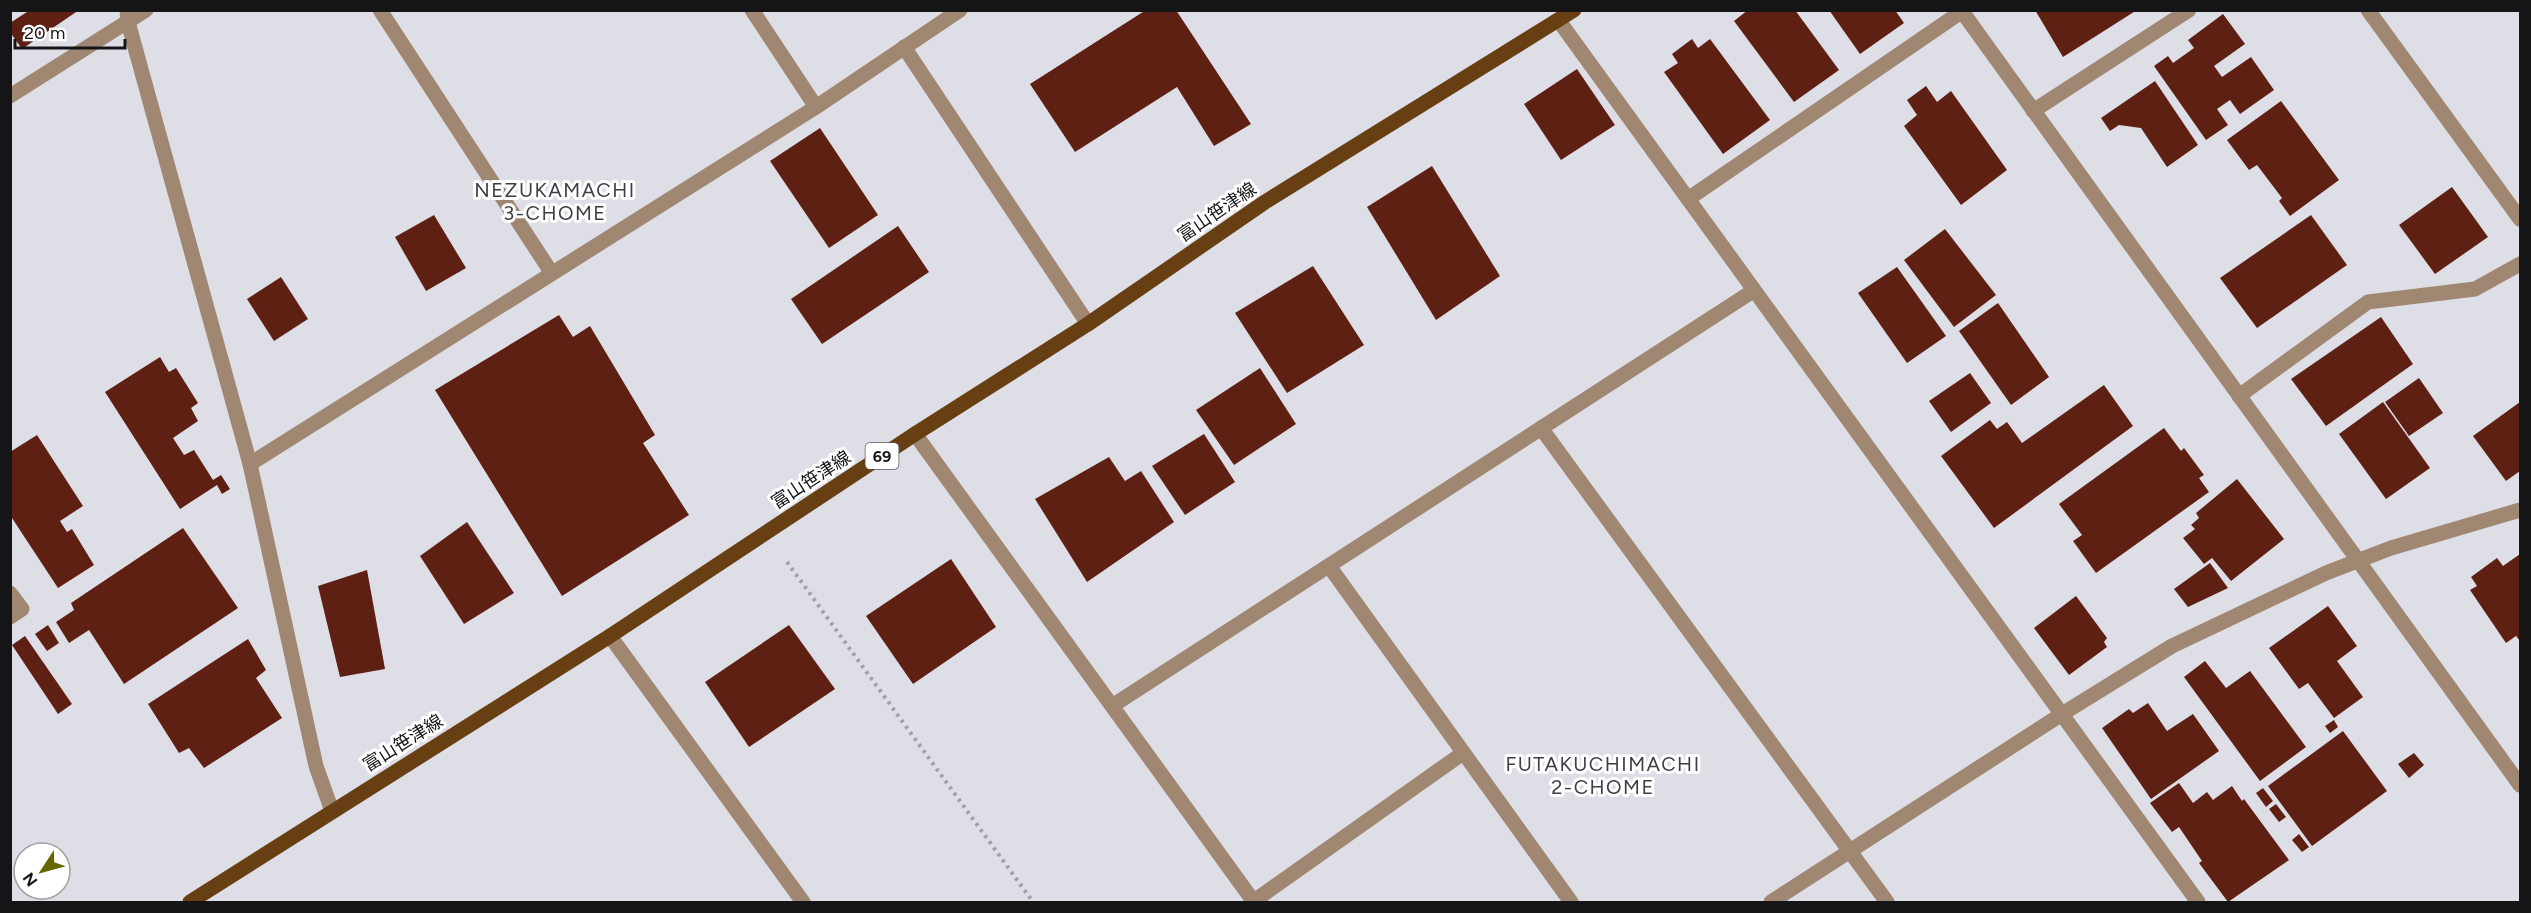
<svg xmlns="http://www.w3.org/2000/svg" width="2531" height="913" font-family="Figtree,'Noto Sans JP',sans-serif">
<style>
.building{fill:#5f2014}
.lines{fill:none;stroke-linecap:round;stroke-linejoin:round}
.path{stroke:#a0a0a7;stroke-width:4;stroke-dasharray:3 4.5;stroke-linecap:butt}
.minor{stroke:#9f8772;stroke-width:15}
.tertiary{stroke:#9f8772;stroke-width:15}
.primary{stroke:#683e13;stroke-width:15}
.labels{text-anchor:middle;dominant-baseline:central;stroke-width:6;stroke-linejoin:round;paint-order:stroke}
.shield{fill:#fff;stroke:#5b5b5d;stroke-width:1.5}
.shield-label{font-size:16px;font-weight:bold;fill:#151518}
.street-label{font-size:18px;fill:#151518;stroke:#fff}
.neighbourhood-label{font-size:20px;letter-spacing:1.5px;fill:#3e3e45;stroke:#fff}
</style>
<rect width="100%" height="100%" fill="#dedee7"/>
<g class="building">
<path d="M30,10H79L22,49L10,32V23Z"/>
<path d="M1146,10H1176L1251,124L1214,146L1177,87L1075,152L1030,84Z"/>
<path d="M1748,10H1795L1839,70L1794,102L1734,21Z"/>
<path d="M1829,10H1895L1904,23L1860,54Z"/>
<path d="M2035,10H2137L2063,57Z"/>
<path d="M2223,14L2245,44L2214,66L2222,77L2251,57L2274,90L2240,114L2230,100L2217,109L2228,125L2206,140L2154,66L2168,56L2173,63L2194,48L2188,40Z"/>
<path d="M1692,39L1698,48L1710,39L1770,120L1723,154L1664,72L1678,63L1672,54Z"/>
<path d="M1577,69L1615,125L1561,160L1524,104Z"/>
<path d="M2155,81L2198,145L2167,167L2141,128L2119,125L2110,131L2101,118Z"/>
<path d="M1926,86L1937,102L1951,91L2007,170L1961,205L1904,126L1917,115L1907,100Z"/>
<path d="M2281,101L2339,180L2290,216L2279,201L2282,198L2257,165L2249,170L2227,140Z"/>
<path d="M820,128L878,215L829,248L770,161Z"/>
<path d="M1432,166L1500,276L1436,320L1367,207Z"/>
<path d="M2452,187L2488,237L2435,274L2399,225Z"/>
<path d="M434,215L466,268L426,291L395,237Z"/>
<path d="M2311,215L2347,265L2257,328L2220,278Z"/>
<path d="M898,226L929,272L822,344L791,299Z"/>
<path d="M1945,229L1996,295L1954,327L1904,260Z"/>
<path d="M1313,266L1364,345L1287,393L1235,313Z"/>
<path d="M1897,267L1946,336L1907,363L1858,293Z"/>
<path d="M281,277L308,319L274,341L247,299Z"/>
<path d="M1998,303L2049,377L2011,405L1959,331Z"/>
<path d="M559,315L573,337L590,326L655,435L643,443L689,515L562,596L435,390Z"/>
<path d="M2381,317L2413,364L2326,426L2291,379Z"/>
<path d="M160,357L169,372L176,368L198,403L191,408L198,421L173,438L184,455L194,450L213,480L221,475L230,489L222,494L217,485L180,509L105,392Z"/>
<path d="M1260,368L1296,424L1234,465L1196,410Z"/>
<path d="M1970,373L1991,403L1951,432L1929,401Z"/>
<path d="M2419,378L2443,413L2409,436L2385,402Z"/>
<path d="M2104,385L2133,426L1994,528L1941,456L1990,420L1997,429L2007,422L2022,443Z"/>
<path d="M2383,402L2430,468L2386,499L2339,434Z"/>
<path d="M2520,402V471L2506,481L2473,436Z"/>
<path d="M2164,428L2181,451L2184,448L2204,475L2199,478L2209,492L2096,573L2073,541L2082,535L2059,504Z"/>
<path d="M1204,434L1235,482L1185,515L1152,466Z"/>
<path d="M37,435L83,506L60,521L67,532L72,529L94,565L58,588L10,515V452Z"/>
<path d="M1109,457L1125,481L1141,471L1174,522L1087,582L1035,499Z"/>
<path d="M2237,479L2284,539L2231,581L2212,558L2204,564L2183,538L2195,529L2191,525L2199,518L2196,513Z"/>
<path d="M467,522L514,593L464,624L420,556Z"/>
<path d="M183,528L238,608L124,684L89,630L69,643L56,622L74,610L71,603Z"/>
<path d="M2520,554V641L2516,636L2506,643L2470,590L2477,586L2471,577L2497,558L2503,566Z"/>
<path d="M951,559L996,627L913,684L866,616Z"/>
<path d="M2210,563L2228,588L2188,607L2174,589Z"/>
<path d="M367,570L385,669L340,677L318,586Z"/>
<path d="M2076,596L2107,638L2104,642L2107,647L2069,675L2034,628Z"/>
<path d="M2328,606L2357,646L2337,661L2363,697L2334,718L2308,683L2299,689L2269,648Z"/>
<path d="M48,625L59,643L47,651L35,634Z"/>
<path d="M789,625L835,689L749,747L705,682Z"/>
<path d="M25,636L72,704L58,714L12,645Z"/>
<path d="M248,639L266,670L256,678L282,718L204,768L189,748L179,753L148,704Z"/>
<path d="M2205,661L2226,688L2250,671L2306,747L2260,781L2184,677Z"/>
<path d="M2148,703L2167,731L2193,714L2219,751L2151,799L2102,728L2129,709L2133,713Z"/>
<path d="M2334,720L2338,727L2330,733L2325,726Z"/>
<path d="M2343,731L2387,791L2312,846L2268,786Z"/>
<path d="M2414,753L2424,765L2409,778L2398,764Z"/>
<path d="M2179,783L2193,803L2207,792L2213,800L2232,786L2242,801L2244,799L2289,860L2228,902L2199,863L2202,861L2179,827L2172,832L2150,803Z"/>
<path d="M2263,788L2273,801L2266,807L2256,793Z"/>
<path d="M2276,804L2286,817L2279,822L2269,809Z"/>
<path d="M2299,834L2309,847L2302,852L2292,840Z"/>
</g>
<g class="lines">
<path class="path" d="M787,562L1033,902"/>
<g class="minor">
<path d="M127,10L128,22L250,464L316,766L332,811"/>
<path d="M380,10L551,272"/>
<path d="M752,10L816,107"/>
<path d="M2368,10L2520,219"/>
<path d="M1559,21L2198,902"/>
<path d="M904,47L1088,324"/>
<path d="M10,96L146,10"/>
<path d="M2033,111L2189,10"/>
<path d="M1688,199L1961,12"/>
<path d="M2239,396L2368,302L2475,289L2520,264"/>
<path d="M1541,428L1887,902"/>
<path d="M915,434L1254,902"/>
<path d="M250,464L816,107L960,10"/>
<path d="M1329,566L1571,902"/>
<path d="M10,593L22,609L10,617"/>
<path d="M610,636L803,902"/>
<path d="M1112,706L1753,291"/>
<path d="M1254,901L1463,753"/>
<path d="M1771,902L2062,714L2172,646L2326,573L2391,548L2520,510"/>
</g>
<path class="tertiary" d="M1961,10L2520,785"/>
<path class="primary" d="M190,902L610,636L915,434L1088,324L1265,202L1574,10"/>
</g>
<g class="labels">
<rect class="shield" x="865.5" y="443" width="33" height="26" rx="4.5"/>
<g class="shield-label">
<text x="882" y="456">69</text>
</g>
<g class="street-label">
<text transform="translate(1217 212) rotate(-34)">富山笹津線</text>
<text transform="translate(811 480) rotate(-33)">富山笹津線</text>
<text transform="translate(403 743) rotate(-32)">富山笹津線</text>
</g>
<g class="neighbourhood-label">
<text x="555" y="190">NEZUKAMACHI<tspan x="555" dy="23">3-CHOME</tspan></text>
<text x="1603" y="764">FUTAKUCHIMACHI<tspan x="1603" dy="23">2-CHOME</tspan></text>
</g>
</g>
<rect width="2531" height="913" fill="none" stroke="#151518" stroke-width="24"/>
<g transform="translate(42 871) rotate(234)"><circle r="28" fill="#ffffff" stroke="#a1a1a3" stroke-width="1.5"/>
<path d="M0-4.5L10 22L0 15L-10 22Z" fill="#676600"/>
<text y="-9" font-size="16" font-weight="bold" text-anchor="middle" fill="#151518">N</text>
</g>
<path d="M15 39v9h110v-9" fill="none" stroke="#151518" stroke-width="3"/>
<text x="24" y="39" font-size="18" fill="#151518" stroke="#ffffff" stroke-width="4.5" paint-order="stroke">20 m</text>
</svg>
